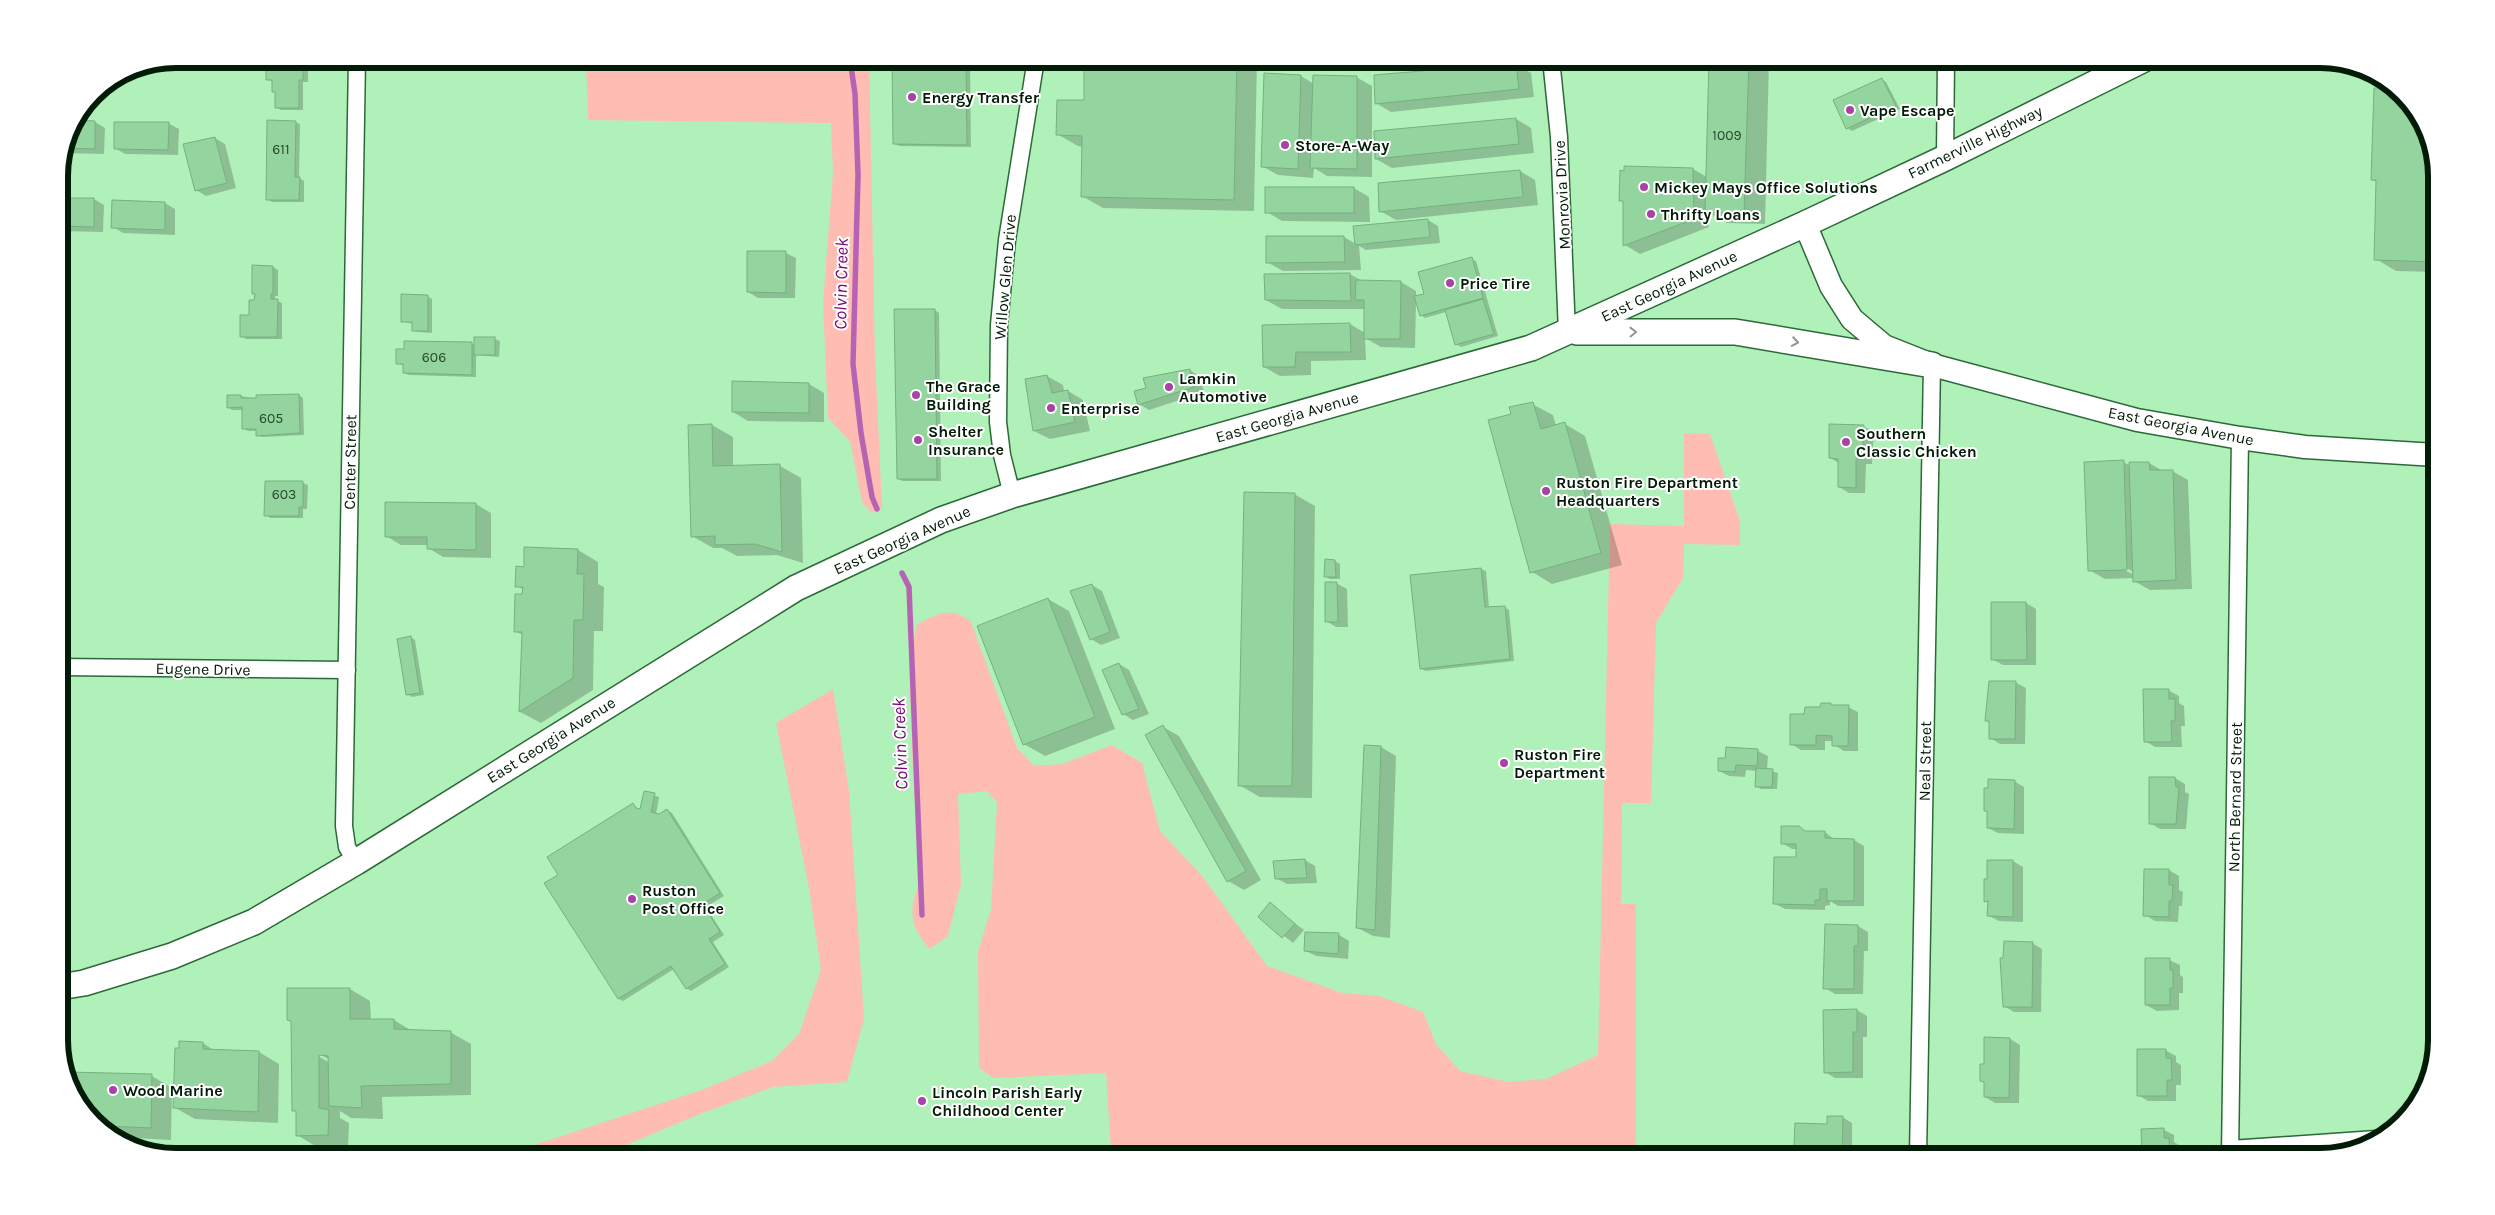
<svg xmlns="http://www.w3.org/2000/svg" width="2495" height="1215" font-family="Karla,sans-serif">
<style>
.green{fill:#febcb2}
.shadow{fill:#0003;fill-rule:evenodd}
.lines{fill:none;stroke-linecap:round;stroke-linejoin:round}
.stream{stroke:#b763b4;stroke-width:5.5}
.building{fill:#94d49e;stroke:#74b27d}
.minor-casing{stroke:#2c6939;stroke-width:19}
.secondary-casing{stroke:#2c6939;stroke-width:25}
.primary-casing{stroke:#2c6939;stroke-width:28}
.minor{stroke:#fff;stroke-width:16}
.secondary{stroke:#fff;stroke-width:22}
.primary{stroke:#fff;stroke-width:25}
.oneway{stroke:#8d988f}
.poi-dot{fill:#a842a6;stroke:#fff;stroke-width:2}
.labels{text-anchor:middle;dominant-baseline:central;stroke-width:4;stroke-linejoin:round;paint-order:stroke}
.number-label{font-size:14px;fill:#26492d}
.poi-label{font-size:16px;font-weight:bold;fill:#021b07;stroke:#fff;text-anchor:start}
.street-label{font-size:16px;fill:#021b07;stroke:#fff}
.water-label{font-size:18px;font-style:italic;fill:#770576;stroke:#fff}
.rim{fill:none;stroke:#021b07;stroke-width:6}
</style>
<rect width="100%" height="100%" fill="#b0f1b9"/>
<g class="green">
<path d="M586,59H869L875,355L882,508L872,513L862,502L850,441L828,418L823,303L833,173L831,123L588,120Z"/>
<path d="M1684,433L1710,434L1740,521V545L1684,544L1683,578L1656,623L1651,803H1622L1621,904H1636V1156H1211L1182,1145L1111,1150L1106,1073L993,1078L979,1068L978,951L991,910L997,802L987,791L958,794L961,884L948,936L930,949C910,927 907,908 921,882L913,774L909,662L917,624C938,614 951,605 971,622L1017,748L1034,766L1062,764L1112,745L1142,763L1160,831L1203,877L1267,966L1342,993L1379,996L1423,1012L1436,1044L1460,1071L1509,1082L1546,1079L1598,1055L1610,524L1684,526Z"/>
<path d="M833,689L849,791L864,1019L847,1082L773,1087L700,1114L607,1153L604,1156H536L534,1145L699,1091L772,1061L799,1034L821,970L809,888L776,723Z"/>
</g>
<g class="shadow">
<path d="M268,59L308,60V82H303V110H281L277,107V93L273,91V82L268,79Z"/>
<path d="M894,59H970L971,147L899,146L894,143Z"/>
<path d="M1086,59H1257L1254,211L1103,208L1082,196L1083,147L1078,146L1057,134L1085,101Z"/>
<path d="M1710,59H1769L1765,224L1727,223L1709,213V227L1640,254L1625,245L1624,203L1621,200L1625,168L1693,169L1707,177Z"/>
<path d="M1515,64L1531,73L1534,97L1391,112L1376,103Z"/>
<path d="M1301,76L1314,84L1356,77L1372,86V177L1327,176L1314,168L1313,178L1278,175L1262,166Z"/>
<path d="M1882,80L1886,82L1900,109L1852,131L1847,128Z"/>
<path d="M2417,111L2436,168V272L2396,271L2376,259L2377,182L2372,180Z"/>
<path d="M1516,119L1531,128L1534,153L1392,168L1376,159Z"/>
<path d="M73,121L95,122L105,128L104,154L63,153Z"/>
<path d="M295,122L300,124L299,178L304,181V202H272L268,199Z"/>
<path d="M168,123L179,129L178,155L125,154L115,148Z"/>
<path d="M215,138L225,144L236,188L206,196L196,190Z"/>
<path d="M1520,171L1535,180L1538,205L1396,220L1380,211Z"/>
<path d="M1354,188L1369,197L1370,222L1282,221L1267,212Z"/>
<path d="M59,199H94L104,205L103,232L59,231Z"/>
<path d="M113,201L165,203L175,209V235L123,233L113,227Z"/>
<path d="M1428,220L1438,226L1440,243L1366,250L1359,246L1361,270L1283,271L1267,262L1344,237L1356,244Z"/>
<path d="M786,253L796,258L795,298H758L748,292Z"/>
<path d="M1471,259L1476,261L1498,336L1461,347L1456,344L1446,312L1425,318L1421,315L1416,301L1415,348L1381,347L1365,338L1366,360L1311,361V375L1280,376L1264,367L1350,324L1365,333L1366,309H1282L1266,300V275L1350,274L1364,282H1401L1416,291V297L1425,294Z"/>
<path d="M254,267H273L278,270V296H275V300L282,303V339H246L241,336L256,301V295L253,294Z"/>
<path d="M427,296L432,299V333L418,332L413,330V324L402,321Z"/>
<path d="M935,310L939,313L941,481H903L898,479Z"/>
<path d="M495,339L500,341L499,357L476,355V377L409,375L404,373V366L397,363L405,351V342L472,344L476,345Z"/>
<path d="M1189,370L1200,376L1204,392L1149,410L1139,404L1147,389Z"/>
<path d="M1047,376L1063,385L1064,392L1068,391L1083,400L1090,431L1050,439L1034,431Z"/>
<path d="M809,384L824,393V422L748,421L733,412Z"/>
<path d="M299,395L303,398L304,435L262,437L257,435V431H248L243,428V410H232L228,407L241,396L257,399Z"/>
<path d="M1532,404L1553,415L1556,426L1565,424L1585,436L1622,565L1552,584L1532,572L1513,415Z"/>
<path d="M712,425L733,437V467L780,466L801,478L803,563L777,555L737,556L722,548H713L692,536L689,426Z"/>
<path d="M1863,426L1874,432L1872,464H1866L1865,493H1849L1839,487V463L1830,458Z"/>
<path d="M2123,462L2131,466L2130,464L2149,463L2163,471H2172L2188,480L2192,589L2150,590L2134,581V578L2105,579L2089,570ZM2122,566L2134,572V575L2121,568Z"/>
<path d="M267,482L303,483L308,485L307,509H303V518H270L266,515Z"/>
<path d="M1294,494L1315,506L1312,798L1260,797L1239,785Z"/>
<path d="M476,504L491,513V558L443,557L428,548V545H401L386,536Z"/>
<path d="M578,550L598,562V584L604,587L603,631H594L593,690L541,723L520,712L523,635L515,631L524,590L517,586L525,568Z"/>
<path d="M1335,561L1340,564V579H1330L1325,576Z"/>
<path d="M1481,569L1486,571L1489,608L1504,607L1509,610L1514,661L1426,671L1421,669Z"/>
<path d="M1336,583L1347,589L1348,627H1336L1326,621Z"/>
<path d="M1092,585L1102,591L1120,638L1101,645L1091,639Z"/>
<path d="M1048,599L1069,611L1115,729L1045,756L1024,744Z"/>
<path d="M1992,603H2026L2036,609V665H2003L1992,659Z"/>
<path d="M411,637L415,640L424,695L412,697L407,694Z"/>
<path d="M1119,664L1129,670L1149,714L1133,720L1123,714Z"/>
<path d="M2015,682L2026,688L2025,744H2000L1990,738V723L1986,721Z"/>
<path d="M2168,690L2179,696V703L2184,706L2185,726H2181L2182,747H2155L2145,741Z"/>
<path d="M1830,704L1835,707H1848L1858,712V751H1844L1834,745V741H1825V750H1801L1791,744L1806,715Z"/>
<path d="M1163,727L1179,736L1261,880L1244,890L1228,881Z"/>
<path d="M1365,746L1381,747L1396,756L1390,938L1373,936L1358,928Z"/>
<path d="M1758,751L1768,756L1767,770L1778,773L1777,789H1761L1756,786L1757,771L1746,770L1745,777L1729,776L1719,771L1726,759Z"/>
<path d="M2175,778L2185,784V792L2189,794L2186,829H2160L2150,823Z"/>
<path d="M2014,781L2024,787V834L1998,833L1988,828V812L1985,810Z"/>
<path d="M645,792L659,797L656,815H659L667,810L672,813L724,896L706,907L724,935L713,942L729,967L691,991L686,988L674,969L623,1001L619,999L559,875L633,805L641,811Z"/>
<path d="M59,805L69,811L70,904H59Z"/>
<path d="M1799,827L1807,832H1825L1835,840H1854L1864,846V906H1838L1830,901V905L1825,906V910L1785,909L1774,903L1797,858V849H1792L1782,843Z"/>
<path d="M1305,860L1315,866L1317,883L1287,884L1276,878Z"/>
<path d="M2013,861L2023,867V922L1999,921L1989,916V903L1985,901L1988,880Z"/>
<path d="M2169,870L2179,876V890L2183,892L2182,906H2179L2178,922L2155,921L2145,915Z"/>
<path d="M1270,904L1304,930L1293,943L1260,917Z"/>
<path d="M1858,926L1868,932V951H1864L1863,994H1835L1825,988Z"/>
<path d="M1339,935L1349,941L1348,959L1316,956L1306,951Z"/>
<path d="M2032,943L2042,949L2041,1012H2014L2004,1006Z"/>
<path d="M2169,960L2180,965V975L2183,977V993H2179V1010L2157,1011L2146,1005Z"/>
<path d="M350,989L370,1001L371,1020H394L412,1031L450,1032L471,1044V1095L382,1097L383,1119L351,1118L340,1111V1118L349,1123L348,1146L317,1147L297,1135V1112L294,1110L293,1022L288,1020ZM314,1051L330,1060V1063L313,1053Z"/>
<path d="M1857,1010L1867,1016V1037H1863V1078H1835L1825,1072Z"/>
<path d="M2010,1039L2020,1045L2019,1103H1995L1985,1097V1083L1982,1081L1985,1065Z"/>
<path d="M59,1043L66,1047L72,1055V1073L152,1076L172,1088L171,1140L116,1137L79,1105Z"/>
<path d="M203,1043L215,1051L259,1052L279,1064L278,1123L195,1119L172,1106H174Z"/>
<path d="M2165,1050L2176,1056V1062L2181,1065V1085H2176V1101H2148L2138,1095Z"/>
<path d="M1842,1117L1852,1123V1156H1818V1152L1806,1151L1796,1145Z"/>
<path d="M2142,1130H2164L2174,1135V1142L2179,1145V1156H2143Z"/>
</g>
<g class="lines">
<g class="stream">
<path d="M850,59L855,94L858,175L853,364L861,433L872,497L877,509"/>
<path d="M902,573L909,587L922,915"/>
</g>
</g>
<g class="building">
<path d="M266,59H303V80H299V108H275V92H272V80H266Z"/>
<path d="M892,59H966L967,145L893,144Z"/>
<path d="M1084,59H1237L1234,200L1081,197L1082,136L1056,135L1057,100H1084Z"/>
<path d="M1709,59H1749L1744,213L1705,212Z"/>
<path d="M1516,63L1519,89L1375,104L1374,75Z"/>
<path d="M1264,73L1301,75L1298,169L1261,167Z"/>
<path d="M1313,75L1357,76V169L1310,168Z"/>
<path d="M1882,78L1896,106L1846,129L1833,100Z"/>
<path d="M2374,88H2391L2417,111L2436,168V262L2374,260L2376,180H2371Z"/>
<path d="M1516,118L1519,144L1375,159L1374,131Z"/>
<path d="M74,120L95,121V149L64,148Z"/>
<path d="M267,120L296,121L295,177H300L299,200H266Z"/>
<path d="M114,122H169L168,150L114,149Z"/>
<path d="M215,137L227,183L195,191L183,144Z"/>
<path d="M1624,166L1693,168L1694,219L1623,246V201H1619L1620,170L1624,171Z"/>
<path d="M1520,170L1523,197L1379,212L1378,183Z"/>
<rect x="1265" y="187" width="89" height="26"/>
<path d="M59,198H94V227L59,226Z"/>
<path d="M112,200L165,202V230L111,228Z"/>
<path d="M1428,219L1430,237L1355,245L1353,226Z"/>
<path d="M1266,236H1344L1345,262L1266,263Z"/>
<path d="M747,251H786V293L747,292Z"/>
<path d="M1472,257L1483,298L1420,316L1414,296L1424,294L1418,272Z"/>
<path d="M252,265L273,266V294H271V299H278L277,337H240V315H249V300H254L255,294H252Z"/>
<path d="M1350,273L1351,301L1265,300L1264,274Z"/>
<path d="M1356,280L1401,281L1400,339H1364V300H1355Z"/>
<path d="M401,294L428,295V331H412V322H401Z"/>
<path d="M1483,299L1494,334L1455,345L1445,310Z"/>
<path d="M894,309H935L937,479H897Z"/>
<path d="M1350,323L1351,352H1296L1295,367H1263L1262,325Z"/>
<rect x="474" y="337" width="21" height="18"/>
<path d="M404,341L472,342V375L403,373V364H396V349H404Z"/>
<path d="M1190,369L1194,387L1138,405L1134,391L1146,388L1143,378Z"/>
<path d="M1047,375L1052,393L1068,390L1075,422L1033,431L1025,379Z"/>
<path d="M732,381L809,383V413L732,412Z"/>
<path d="M299,394L300,433L256,436V429H242V407L227,408V395H241V398H256V395Z"/>
<path d="M1533,402L1541,429L1565,422L1601,553L1530,573L1488,420L1511,414L1509,407Z"/>
<path d="M712,424L713,466L780,464L782,552L755,544L715,545V536L691,537L688,425Z"/>
<path d="M1829,424L1864,425L1862,459H1856V488L1838,487V459L1829,458Z"/>
<path d="M2124,460L2127,570L2088,571L2084,462Z"/>
<path d="M2129,462H2149L2150,470H2173L2176,580L2133,582Z"/>
<path d="M265,481H303V507H299V516H264Z"/>
<path d="M1244,492L1295,493L1292,786H1238Z"/>
<path d="M385,502L476,503V550L427,549V537H385Z"/>
<path d="M524,547L578,549L577,574H584L583,620H574L573,678L519,712L522,632H514L515,594H522L523,587H515L516,566L524,567Z"/>
<path d="M1325,559L1335,560L1336,577H1324Z"/>
<path d="M1481,568L1485,607L1505,606L1510,659L1420,669L1410,575Z"/>
<path d="M1325,582H1337L1338,622H1325Z"/>
<path d="M1092,584L1110,632L1090,640L1070,591Z"/>
<path d="M1048,598L1095,717L1023,745L977,626Z"/>
<path d="M1991,602H2026L2027,660H1991Z"/>
<path d="M411,636L420,693L406,695L397,639Z"/>
<path d="M1119,663L1139,709L1122,715L1102,670Z"/>
<path d="M1989,681H2016L2015,739H1989V721H1985Z"/>
<path d="M2143,689H2169V699H2175V721H2171L2172,742H2144Z"/>
<path d="M1821,703H1831V705H1849L1848,746H1832V736L1816,735V745H1790V714H1804L1805,707H1820Z"/>
<path d="M1163,725L1246,871L1227,882L1145,735Z"/>
<path d="M1364,745L1381,746L1375,930L1356,928Z"/>
<path d="M1726,747L1758,749L1757,766L1736,765L1735,772L1718,771V758H1725Z"/>
<path d="M1756,768L1773,769L1772,787H1755Z"/>
<path d="M2149,777H2175L2176,787H2179L2176,824H2149Z"/>
<path d="M1988,779L2015,780L2014,829L1987,828V811H1984V788H1988Z"/>
<path d="M644,791L655,793L651,812L659,814L667,809L720,893L703,904L720,932L709,939L725,964L686,989L671,966L618,999L544,883L558,875L547,857L633,803L636,808L640,809Z"/>
<path d="M1781,826H1799L1805,831H1825V838L1854,839V901H1827V889H1820V900H1815V905L1773,904L1774,857H1796V844H1781Z"/>
<path d="M1305,859L1307,878L1275,879L1273,861Z"/>
<path d="M1987,860H2013V917L1987,916L1988,901L1984,902V879H1987Z"/>
<path d="M2144,869H2169V885H2173L2172,901H2169V917L2143,916Z"/>
<path d="M1270,902L1295,924L1282,938L1258,917Z"/>
<path d="M1825,924L1858,925V946H1854V989H1823Z"/>
<path d="M1305,932L1339,933L1338,954L1304,951Z"/>
<path d="M2004,941L2033,942L2032,1007H2003L2000,958H2003Z"/>
<path d="M2145,958H2170V970H2173V988H2170V1005H2145Z"/>
<path d="M287,988H350V1019H394V1029L451,1031V1084L361,1086L362,1108L329,1106L328,1056L319,1055V1108L329,1110L328,1135L296,1136V1111H292L291,1021L287,1020Z"/>
<path d="M1857,1009V1032H1853V1072L1824,1073L1823,1010Z"/>
<path d="M1984,1037L2010,1038L2009,1098L1984,1097V1082L1980,1081V1064H1984Z"/>
<path d="M179,1041L203,1042V1049L259,1051L258,1112L173,1108L175,1048H179Z"/>
<path d="M2137,1049H2166V1058H2171L2172,1080H2167V1096H2137Z"/>
<path d="M67,1072L152,1074L151,1128L103,1126L79,1105Z"/>
<path d="M1827,1116H1843L1842,1156H1816L1817,1147L1794,1146L1795,1123L1827,1124Z"/>
<path d="M2164,1128V1138H2169L2170,1156H2142L2141,1129Z"/>
</g>
<g class="lines">
<g class="minor-casing">
<g id="minor">
<path d="M1551,59L1559,137L1567,333"/>
<path d="M1945,158L1946,59"/>
<path d="M1012,495L1002,455L998,422L999,325L1007,240L1036,59"/>
<path d="M59,667L347,670"/>
<path d="M356,862L347,847L344,826L357,59"/>
<path d="M2230,1149L2376,1139"/>
<path d="M1918,1156L1932,365"/>
<path d="M2230,1156L2240,438"/>
</g>
</g>
<g class="secondary-casing">
<path id="secondary" d="M1805,224L1831,286L1852,319L1884,346L1932,365L2137,420L2240,438L2305,447L2436,455"/>
</g>
<g class="primary-casing">
<g id="primary">
<path d="M1577,332H1735L1932,365"/>
<path d="M59,987L84,983L172,956L254,922L356,862L796,588L941,520L1012,495L1531,348L1805,224L1945,158L2144,59"/>
</g>
</g>
<use href="#minor" class="minor"/>
<use href="#secondary" class="secondary"/>
<use href="#primary" class="primary"/>
</g>
<defs><path id="oneway-chevron" d="M-2-3.5L2.5 0L-2 3.5" fill="none" stroke-width="1.6" stroke-linecap="round" stroke-linejoin="round" transform="scale(1.25)"/></defs>
<g class="oneway">
<use href="#oneway-chevron" transform="translate(1633 332) rotate(-1)"/>
<use href="#oneway-chevron" transform="translate(1795 342) rotate(10)"/>
</g>
<g class="poi-dot">
<circle cx="912" cy="97" r="5"/>
<circle cx="1850" cy="110" r="5"/>
<circle cx="1285" cy="145" r="5"/>
<circle cx="1644" cy="187" r="5"/>
<circle cx="1651" cy="214" r="5"/>
<circle cx="1450" cy="283" r="5"/>
<circle cx="1169" cy="387" r="5"/>
<circle cx="916" cy="395" r="5"/>
<circle cx="1051" cy="408" r="5"/>
<circle cx="918" cy="440" r="5"/>
<circle cx="1846" cy="442" r="5"/>
<circle cx="1546" cy="491" r="5"/>
<circle cx="1504" cy="763" r="5"/>
<circle cx="632" cy="899" r="5"/>
<circle cx="113" cy="1090" r="5"/>
<circle cx="922" cy="1101" r="5"/>
</g>
<g class="labels">
<g class="number-label">
<text x="1727" y="135">1009</text>
<text x="281" y="149">611</text>
<text x="434" y="357">606</text>
<text x="271" y="418">605</text>
<text x="284" y="494">603</text>
</g>
<g class="poi-label">
<text x="922" y="97">Energy Transfer</text>
<text x="1860" y="110">Vape Escape</text>
<text x="1295" y="145">Store-A-Way</text>
<text x="1654" y="187">Mickey Mays Office Solutions</text>
<text x="1661" y="214">Thrifty Loans</text>
<text x="1460" y="283">Price Tire</text>
<text x="1179" y="378">Lamkin<tspan x="1179" dy="18">Automotive</tspan></text>
<text x="926" y="386">The Grace<tspan x="926" dy="18">Building</tspan></text>
<text x="1061" y="408">Enterprise</text>
<text x="928" y="431">Shelter<tspan x="928" dy="18">Insurance</tspan></text>
<text x="1856" y="433">Southern<tspan x="1856" dy="18">Classic Chicken</tspan></text>
<text x="1556" y="482">Ruston Fire Department<tspan x="1556" dy="18">Headquarters</tspan></text>
<text x="1514" y="754">Ruston Fire<tspan x="1514" dy="18">Department</tspan></text>
<text x="642" y="890">Ruston<tspan x="642" dy="18">Post Office</tspan></text>
<text x="123" y="1090">Wood Marine</text>
<text x="932" y="1092">Lincoln Parish Early<tspan x="932" dy="18">Childhood Center</tspan></text>
</g>
<g class="street-label">
<text transform="translate(1975 142) rotate(-26)">Farmerville Highway</text>
<text transform="translate(1562 195) rotate(-93)">Monrovia Drive</text>
<text transform="translate(1005 277) rotate(-85)">Willow Glen Drive</text>
<text transform="translate(1669 286) rotate(-25)">East Georgia Avenue</text>
<text transform="translate(1287 417) rotate(-16)">East Georgia Avenue</text>
<text transform="translate(2181 426) rotate(11)">East Georgia Avenue</text>
<text transform="translate(350 462) rotate(-89)">Center Street</text>
<text transform="translate(902 540) rotate(-24)">East Georgia Avenue</text>
<text transform="translate(203 669) rotate(1)">Eugene Drive</text>
<text transform="translate(551 740) rotate(-32)">East Georgia Avenue</text>
<text transform="translate(1925 761) rotate(-89)">Neal Street</text>
<text transform="translate(2235 797) rotate(-89)">North Bernard Street</text>
</g>
<g class="water-label">
<text transform="translate(841 284) rotate(-89)">Colvin Creek</text>
<text transform="translate(900 744) rotate(-92)">Colvin Creek</text>
</g>
</g>
<path d="M0 0H2495V1215H0ZM176 68H2320A108 108 0 0 1 2428 176V1040A108 108 0 0 1 2320 1148H176A108 108 0 0 1 68 1040V176A108 108 0 0 1 176 68Z" fill="#fff" fill-rule="evenodd"/>
<path class="rim" d="M176 68H2320A108 108 0 0 1 2428 176V1040A108 108 0 0 1 2320 1148H176A108 108 0 0 1 68 1040V176A108 108 0 0 1 176 68Z"/>
</svg>
